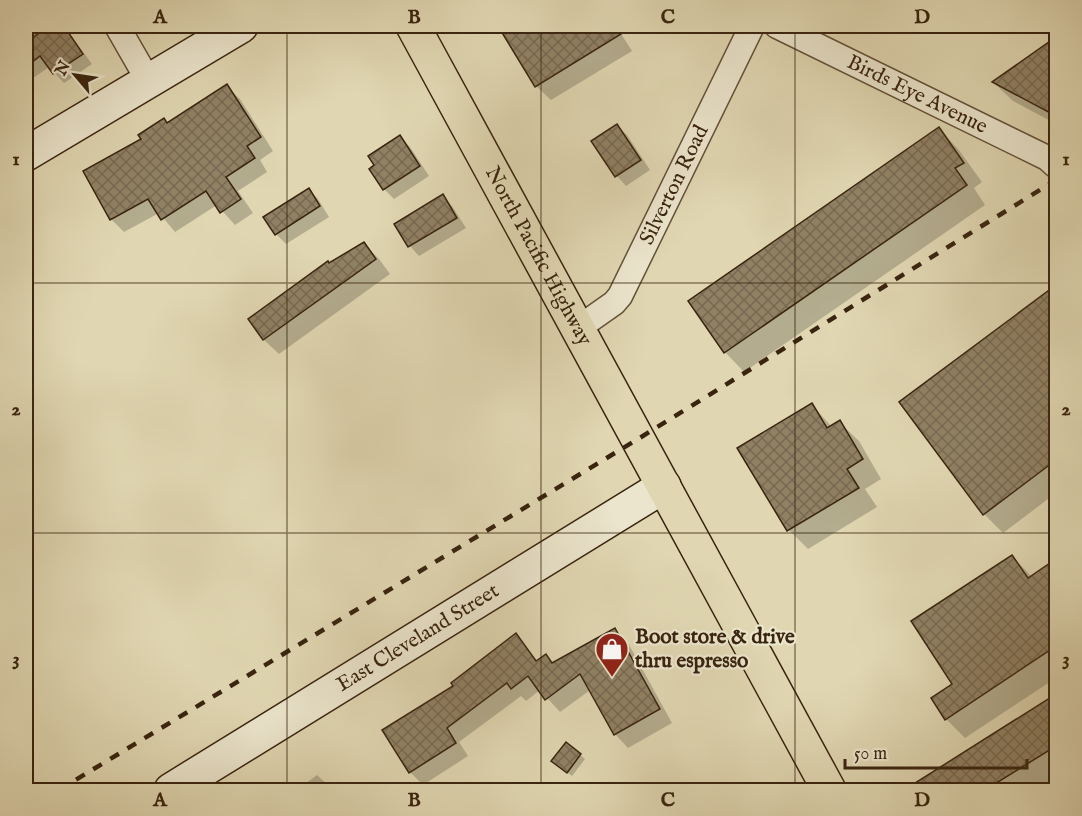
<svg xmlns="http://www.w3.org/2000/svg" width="1082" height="816" font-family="'IM FELL English',serif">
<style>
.shadow{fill:#0003}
.building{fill:url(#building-cross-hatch);stroke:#39240f;stroke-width:1.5}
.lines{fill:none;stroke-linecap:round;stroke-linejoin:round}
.street-casing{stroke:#635138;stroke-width:27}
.secondary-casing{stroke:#39240f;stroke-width:36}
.primary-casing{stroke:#39240f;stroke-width:36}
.street{stroke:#ebe5cd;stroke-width:24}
.secondary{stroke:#ebe5cd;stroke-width:33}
.primary{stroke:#e0d7b2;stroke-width:33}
.rail{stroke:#39240f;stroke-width:4.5;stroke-dasharray:10 10;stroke-linecap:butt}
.grid{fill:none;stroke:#39240f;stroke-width:1.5;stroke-opacity:0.55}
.labels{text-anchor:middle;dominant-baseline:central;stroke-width:4.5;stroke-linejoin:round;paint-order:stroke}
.street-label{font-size:21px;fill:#39240f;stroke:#ebe5cd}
.poi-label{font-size:21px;font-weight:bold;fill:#39240f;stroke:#ebe5cd;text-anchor:start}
.neatline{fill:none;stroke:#39240f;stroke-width:2}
.grid-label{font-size:20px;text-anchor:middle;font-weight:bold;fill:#39240f}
</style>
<defs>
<pattern id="building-cross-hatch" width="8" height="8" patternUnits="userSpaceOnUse" patternTransform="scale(1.5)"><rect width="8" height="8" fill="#908164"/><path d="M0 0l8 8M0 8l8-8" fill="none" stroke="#776951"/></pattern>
</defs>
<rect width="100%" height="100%" fill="#e0d7b2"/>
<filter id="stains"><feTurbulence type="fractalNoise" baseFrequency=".00333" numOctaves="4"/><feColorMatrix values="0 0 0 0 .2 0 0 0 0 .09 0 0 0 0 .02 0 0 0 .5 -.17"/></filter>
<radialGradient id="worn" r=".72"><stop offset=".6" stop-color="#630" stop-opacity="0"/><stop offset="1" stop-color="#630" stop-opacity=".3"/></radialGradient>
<g class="shadow">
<path d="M53,26H64L92,64L64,83L49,67L26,83V32L30,29L38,36Z"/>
<path d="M500,26H616L632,51L551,100L536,86Z"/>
<path d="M1056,39V124L1013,101L994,83Z"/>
<path d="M226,86L240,99L273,151L260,160L267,172L238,191L253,213L235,225L217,205L175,232L159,213L124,232L111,219L168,124Z"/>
<path d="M617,126L627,135L650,170L626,186L617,176L593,142Z"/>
<path d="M939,129L958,149L982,182L974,188L985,205L744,372L725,352Z"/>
<path d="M400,137L410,147L429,176L394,199L384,189Z"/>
<path d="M309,190L318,199L329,217L286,244L276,234L265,217Z"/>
<path d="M442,196L452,206L466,228L419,256L410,246L396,224Z"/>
<path d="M364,244L379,259L390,274L279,354L264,340L250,319Z"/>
<path d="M1056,287V493L1003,533L984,514Z"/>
<path d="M812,405L832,427L839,422L859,441L881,479L865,489L877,507L808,549L789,530L739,449Z"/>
<path d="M1012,556L1032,577L1056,561V678L965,738L946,719Z"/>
<path d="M615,630L628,643L672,723L628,748L615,734L589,691L560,712L540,690L526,701L521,696L459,742L468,756L423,785L410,772L455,686L516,635L538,662L545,656L553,664Z"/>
<path d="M1056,696V777L1034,790H907Z"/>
<path d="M580,755L585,759L572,776L558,765Z"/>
<path d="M317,775L333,790H297Z"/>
<path d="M738,783L746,790H724Z"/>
</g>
<g class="building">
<path d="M50,26H64L83,54L53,74L40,56L26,67V42Z"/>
<path d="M498,26H634L535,87Z"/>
<path d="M1056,37V116L992,82Z"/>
<path d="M227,84L261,137L247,146L255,158L226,177L241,199L220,213L206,191L161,220L148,199L110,220L83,171L141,139L138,135L164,118L167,123Z"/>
<path d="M617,124L641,160L615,177L591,141Z"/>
<path d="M939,127L964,163L955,168L967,185L724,353L688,301Z"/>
<path d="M400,135L420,166L383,190L369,169L374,165L368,156Z"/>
<path d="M309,188L320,206L275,235L263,217Z"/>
<path d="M443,194L457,218L408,247L394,224Z"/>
<path d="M364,242L376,259L263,340L248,319L328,261L329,263Z"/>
<path d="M1056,285V460L983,515L899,402Z"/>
<path d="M812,403L827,428L840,420L863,459L847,469L859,488L787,531L737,448Z"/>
<path d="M1012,555L1028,578L1056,559V646L945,720L931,698L952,684L911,621Z"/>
<path d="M615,628L660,709L614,735L580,674L545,700L528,676L511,689L507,683L447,728L456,743L409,773L382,730L453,686L451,683L516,633L536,661L546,654L552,663Z"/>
<path d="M1056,694V746L985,790H904Z"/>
<path d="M566,742L581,754L567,773L551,761Z"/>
</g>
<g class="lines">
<g class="street-casing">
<g id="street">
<path d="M117,26L148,80"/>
<path id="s1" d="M777,26L1047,158L1056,166"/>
<path id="s2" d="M577,329L614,303L620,296L752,26"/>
</g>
</g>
<g class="secondary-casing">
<g id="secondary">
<path d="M26,154L241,26"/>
<path id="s3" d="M171,790L664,486"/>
</g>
</g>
<g class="primary-casing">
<g id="primary">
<path id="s4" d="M413,26L829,790"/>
</g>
</g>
<use href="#street" class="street"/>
<use href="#secondary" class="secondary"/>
<use href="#primary" class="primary"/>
<path class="rail" d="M59,790L638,439L1056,180"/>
</g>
<path class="grid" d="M287,26V790M541,26V790M795,26V790M26,283H1056M26,533H1056"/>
<defs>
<g id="shop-pin" transform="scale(1.725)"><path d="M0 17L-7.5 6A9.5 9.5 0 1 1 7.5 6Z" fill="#8f2418" stroke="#ebe5cd"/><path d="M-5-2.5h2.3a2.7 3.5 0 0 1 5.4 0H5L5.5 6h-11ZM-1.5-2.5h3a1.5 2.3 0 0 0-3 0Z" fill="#fff"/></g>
</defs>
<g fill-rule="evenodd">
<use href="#shop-pin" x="612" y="649"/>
</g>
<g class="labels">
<g class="street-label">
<text stroke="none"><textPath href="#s1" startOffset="156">Birds Eye Avenue</textPath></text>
<text stroke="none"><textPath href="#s2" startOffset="178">Silverton Road</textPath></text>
<text stroke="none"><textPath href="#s4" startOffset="262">North Pacific Highway</textPath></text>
<text stroke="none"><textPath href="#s3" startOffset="290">East Cleveland Street</textPath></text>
</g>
<g class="poi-label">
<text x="635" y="637">Boot store &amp; drive<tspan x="635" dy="24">thru espresso</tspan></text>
</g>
</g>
<rect width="1082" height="816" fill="none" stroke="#e0d7b2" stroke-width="66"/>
<g transform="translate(75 75) rotate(299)" stroke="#ebe5cd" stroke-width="4.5" paint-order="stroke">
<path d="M0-4.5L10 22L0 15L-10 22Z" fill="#39240f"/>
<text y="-9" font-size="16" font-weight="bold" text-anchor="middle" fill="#39240f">N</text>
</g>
<path d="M845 759v9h182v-9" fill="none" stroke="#39240f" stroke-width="3"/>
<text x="854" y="759" font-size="18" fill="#39240f" stroke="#ebe5cd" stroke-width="4.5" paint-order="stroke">50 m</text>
<rect x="33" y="33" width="1016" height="750" class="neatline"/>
<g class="grid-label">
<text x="160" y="23">A</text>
<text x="414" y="23">B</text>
<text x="668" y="23">C</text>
<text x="922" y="23">D</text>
<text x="16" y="165">1</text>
<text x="1066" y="165">1</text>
<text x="16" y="415">2</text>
<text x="1066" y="415">2</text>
<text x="16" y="665">3</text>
<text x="1066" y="665">3</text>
<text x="160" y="806">A</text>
<text x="414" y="806">B</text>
<text x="668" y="806">C</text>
<text x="922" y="806">D</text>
</g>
<rect width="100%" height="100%" filter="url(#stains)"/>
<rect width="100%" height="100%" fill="url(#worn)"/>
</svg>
